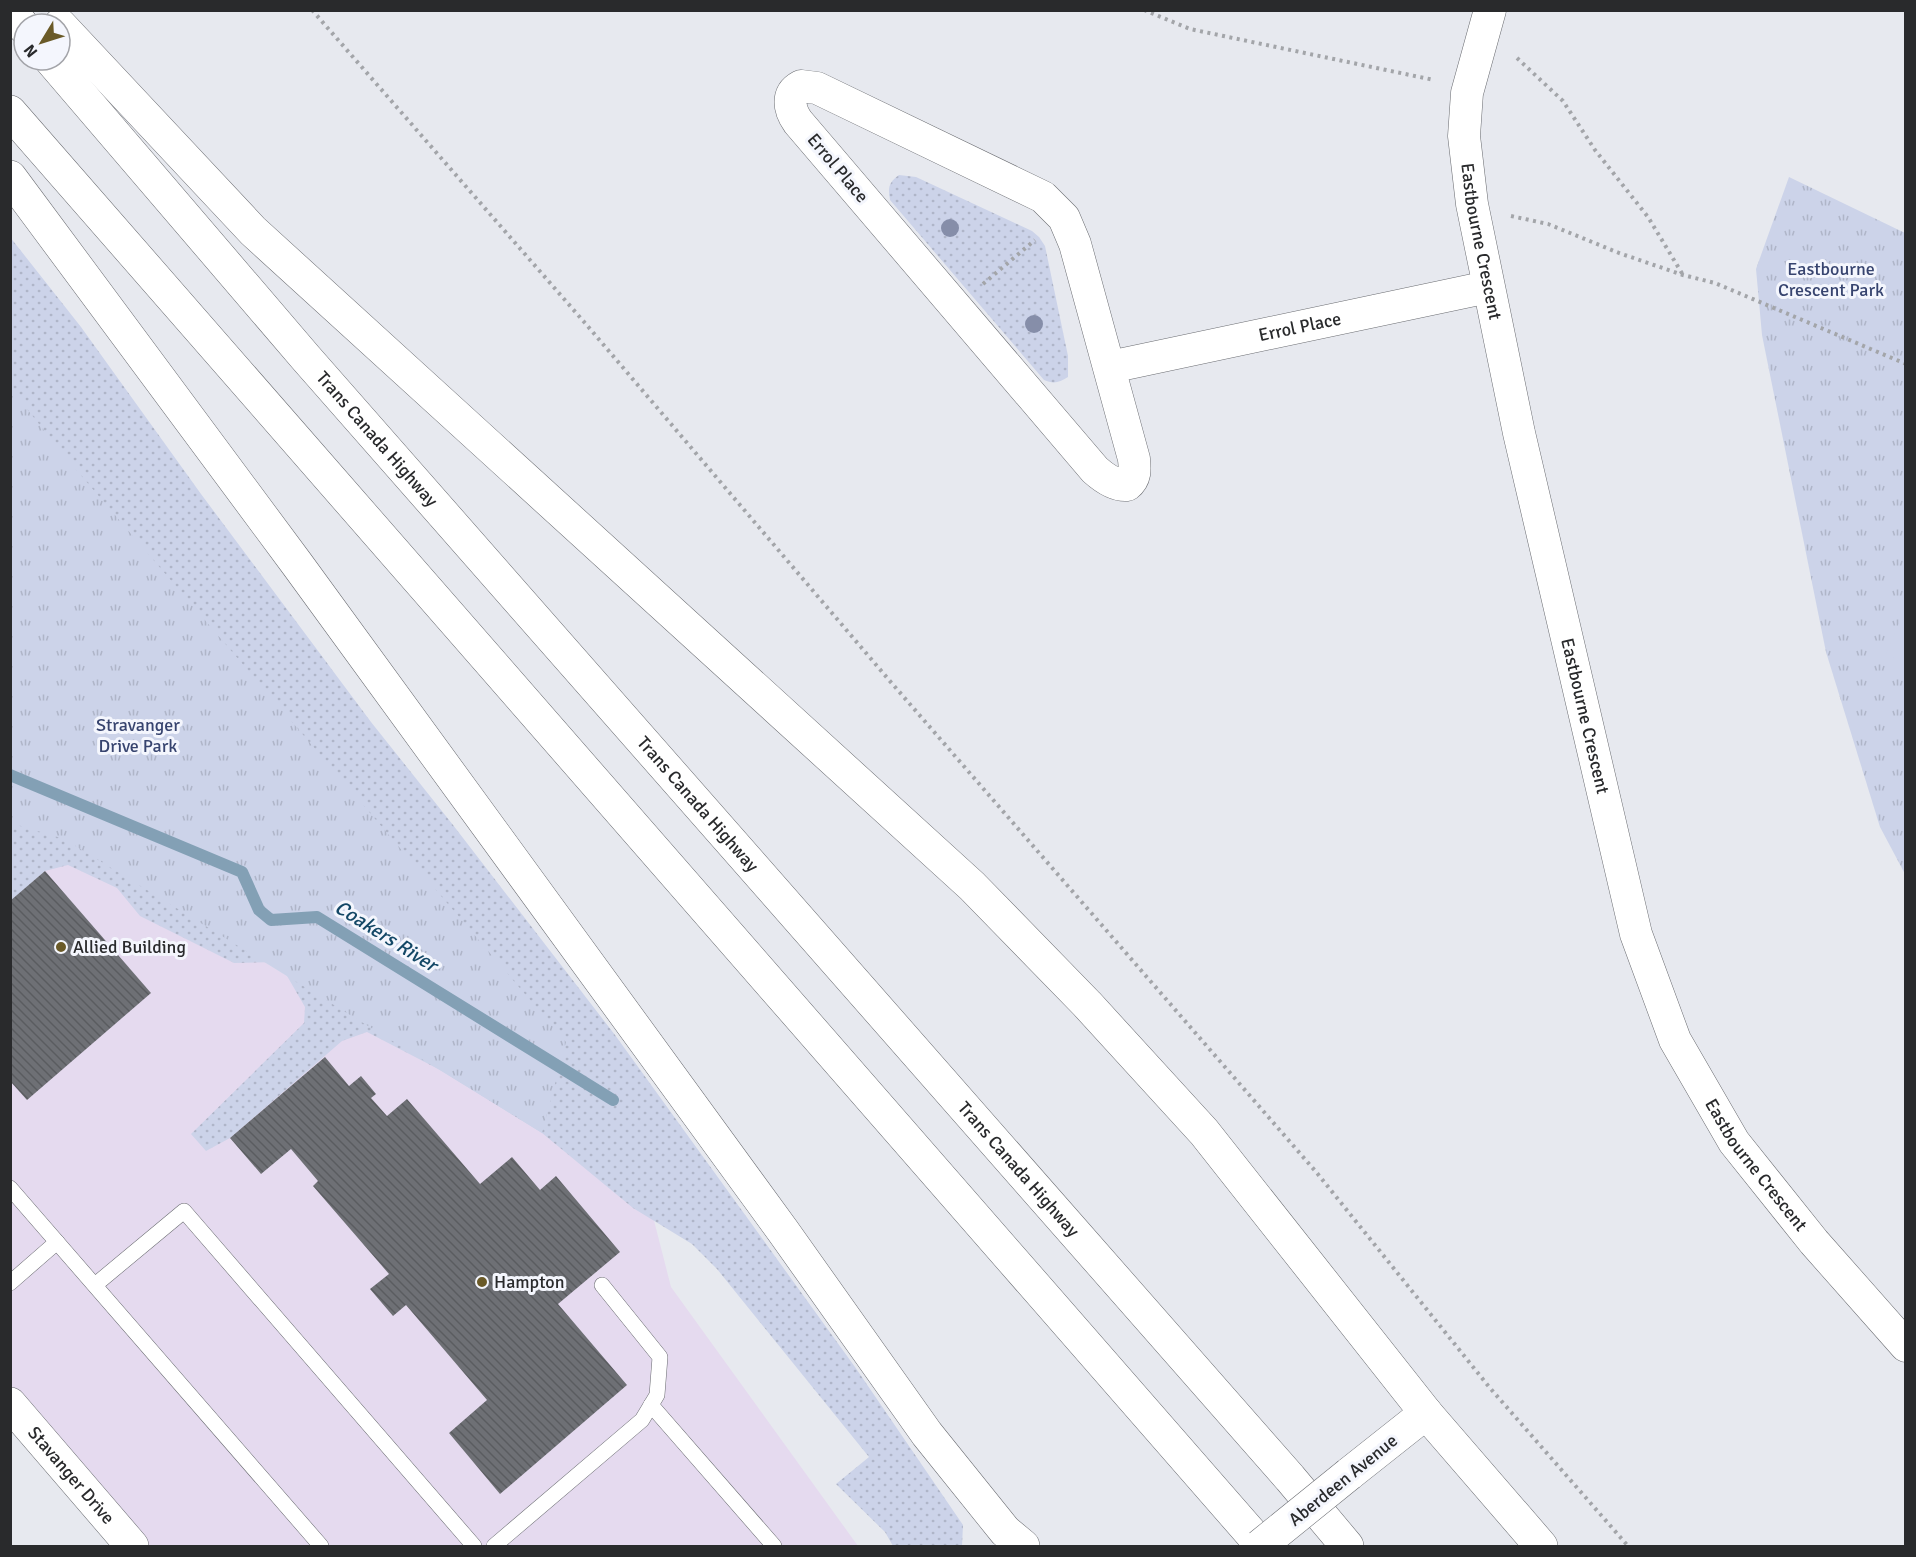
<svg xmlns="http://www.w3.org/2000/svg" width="1916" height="1557" font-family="Signika,sans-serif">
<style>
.commercial{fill:#e5daef}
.grass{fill:url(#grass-dots)}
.park{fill:url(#park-tufts)}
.pitch{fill:#ccd3e9}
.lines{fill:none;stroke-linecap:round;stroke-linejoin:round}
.stream{stroke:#83a0b5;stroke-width:12}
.building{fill:url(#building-back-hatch)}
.service-casing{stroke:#6a6c71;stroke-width:16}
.minor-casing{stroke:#6a6c71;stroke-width:33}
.tertiary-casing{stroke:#6a6c71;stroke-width:34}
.secondary-casing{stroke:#6a6c71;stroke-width:34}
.motorway-casing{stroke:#6a6c71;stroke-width:34}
.path{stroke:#a3a5a9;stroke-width:4;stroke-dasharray:3 4.5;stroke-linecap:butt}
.service{stroke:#fff;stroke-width:15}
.minor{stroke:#fff;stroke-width:32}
.tertiary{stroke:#fff;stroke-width:33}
.secondary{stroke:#fff;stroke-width:33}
.motorway{stroke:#fff;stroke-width:33}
.secondary-bridge-casing{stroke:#6a6c71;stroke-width:34;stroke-linecap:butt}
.secondary-bridge{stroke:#fff;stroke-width:33}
.tree{fill:#868ea9}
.poi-dot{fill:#6a5a28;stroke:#f4f6fd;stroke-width:2}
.labels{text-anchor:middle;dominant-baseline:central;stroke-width:6;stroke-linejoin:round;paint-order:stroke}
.street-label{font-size:18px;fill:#292a2c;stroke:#f4f6fd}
.park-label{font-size:18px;fill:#37446f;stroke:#f4f6fd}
.poi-label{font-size:18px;fill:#292a2c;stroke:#f4f6fd;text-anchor:start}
.water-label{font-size:20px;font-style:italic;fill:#134766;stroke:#f4f6fd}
</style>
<defs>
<pattern id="grass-dots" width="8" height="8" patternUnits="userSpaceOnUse" patternTransform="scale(1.5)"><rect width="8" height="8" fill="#ccd3e9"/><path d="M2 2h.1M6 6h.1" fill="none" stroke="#afb5c8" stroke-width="1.8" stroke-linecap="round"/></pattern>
<pattern id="park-tufts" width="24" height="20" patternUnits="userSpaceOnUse" patternTransform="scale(1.5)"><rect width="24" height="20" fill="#ccd3e9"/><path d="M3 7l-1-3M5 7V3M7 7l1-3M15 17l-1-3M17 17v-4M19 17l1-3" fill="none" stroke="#afb5c8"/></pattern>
<pattern id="building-back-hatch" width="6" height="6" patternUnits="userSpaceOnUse" patternTransform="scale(1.5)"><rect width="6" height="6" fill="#6e7075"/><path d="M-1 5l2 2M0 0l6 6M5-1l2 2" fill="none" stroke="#5a5c60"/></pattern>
</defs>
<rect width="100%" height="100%" fill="#e7e9ef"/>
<path class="commercial" d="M10,823L64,839L648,1197L671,1287L858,1546H132L11,1404Z"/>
<g class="grass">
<path d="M899,175L916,177L1032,231L1039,237L1045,246L1068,356V377C1059,383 1053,384 1044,380L890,200C888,188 888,183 899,175Z"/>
<path d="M10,237L81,327L201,494L371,722L453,825L615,1035L855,1367L963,1525L962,1546H893L885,1532L836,1484L869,1457L717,1269L692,1244L633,1208L542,1133L442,1071L367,1032L342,1041L230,1138L206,1151L191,1134L304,1023L305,1007L279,962L234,963L140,916L117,888L68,865L45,871L11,901Z"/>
</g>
<g class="park">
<path d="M1789,177L1905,233V874L1880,827L1826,652L1762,335L1756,269Z"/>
<path d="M11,389L67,459L566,1042L542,1133L64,839L11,823Z"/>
</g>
<path class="pitch" d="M1905,609V662L1886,654Z"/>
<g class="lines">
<path class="stream" d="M10,775L242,872L259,910L271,920L317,917L613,1100"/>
</g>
<g class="building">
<path d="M45,871L151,993L27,1100L10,1081V901Z"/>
<path d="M325,1057L349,1086L361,1076L376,1094L371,1098L387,1116L407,1099L480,1184L512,1157L540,1190L556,1176L620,1252L558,1304L627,1385L500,1494L449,1433L487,1400L406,1305L393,1316L370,1289L389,1274L313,1186L318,1181L291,1149L261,1174L230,1138Z"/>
</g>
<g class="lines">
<g class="service-casing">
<g id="service">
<path d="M10,1188L321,1546"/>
<path d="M10,1283L57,1242"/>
<path d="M95,1285L184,1211L474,1546"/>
<path d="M651,1405L774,1546"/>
<path d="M494,1546L642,1420L657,1395L660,1357L602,1285"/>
</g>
</g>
<g class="minor-casing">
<g id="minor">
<path id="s1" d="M1490,10L1467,93L1464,136L1472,204L1519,433L1636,934L1675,1040L1734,1142L1814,1242L1906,1346"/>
<path d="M801,86L817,88L1043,197L1064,218L1075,244L1134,459C1135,469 1136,478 1127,485C1115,486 1104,478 1095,470L798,122C789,109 786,94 801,86Z"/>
<path id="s2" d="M1110,367L1488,287"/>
</g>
</g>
<g class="tertiary-casing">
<g id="tertiary">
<path id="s3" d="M10,1404L132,1546"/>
</g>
</g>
<g class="secondary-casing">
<path id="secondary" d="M1349,1474L1426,1413"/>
</g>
<g class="motorway-casing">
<g id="motorway">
<path d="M10,11L24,27"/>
<path d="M60,25L253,231L972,886L1087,1004L1204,1132L1426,1413L1541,1546"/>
<path id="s4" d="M51,60L306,358L1290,1478L1347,1546"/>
<path d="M10,112L1262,1546"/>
<path d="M10,177L297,564L783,1231L927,1434L1005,1531L1023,1546"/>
</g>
</g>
<g class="path">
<path d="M312,10L585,323L889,680L1317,1173L1490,1388L1628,1546"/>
<path d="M1144,10L1190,29L1434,80"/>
<path d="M1517,58L1563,101L1595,150L1648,217L1683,275"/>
<path d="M1511,216L1548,224L1619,253L1683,275L1715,283L1906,364"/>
<path d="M983,284L1035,240"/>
</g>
<use href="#service" class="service"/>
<use href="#minor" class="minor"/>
<use href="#tertiary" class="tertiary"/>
<use href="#secondary" class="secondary"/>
<use href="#motorway" class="motorway"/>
<g class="secondary-bridge-casing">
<path id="secondary-bridge" d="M1260,1546L1349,1474"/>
</g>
<use href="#secondary-bridge" class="secondary-bridge"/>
</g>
<g class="tree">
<circle cx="950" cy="228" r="9"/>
<circle cx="1034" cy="324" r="9"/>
</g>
<g class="poi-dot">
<circle cx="61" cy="947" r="6"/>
<circle cx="482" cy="1282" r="6"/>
</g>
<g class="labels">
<g class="street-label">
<text transform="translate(838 168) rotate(50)">Errol Place</text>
<text stroke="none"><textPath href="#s1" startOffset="236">Eastbourne Crescent</textPath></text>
<text stroke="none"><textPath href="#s2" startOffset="194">Errol Place</textPath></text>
<text stroke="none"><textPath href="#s4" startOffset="500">Trans Canada Highway</textPath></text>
<text stroke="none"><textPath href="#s1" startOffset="722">Eastbourne Crescent</textPath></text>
<text stroke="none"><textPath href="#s4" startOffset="986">Trans Canada Highway</textPath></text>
<text stroke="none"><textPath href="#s1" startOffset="1208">Eastbourne Crescent</textPath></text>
<text stroke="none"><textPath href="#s4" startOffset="1472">Trans Canada Highway</textPath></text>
<text stroke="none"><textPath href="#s3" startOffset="94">Stavanger Drive</textPath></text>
<text transform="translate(1343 1480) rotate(-39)">Aberdeen Avenue</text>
</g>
<g class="park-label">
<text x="1831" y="269">Eastbourne<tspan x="1831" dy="21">Crescent Park</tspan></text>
<text x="138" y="725">Stravanger<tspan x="138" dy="21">Drive Park</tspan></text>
</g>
<g class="poi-label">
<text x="73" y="947">Allied Building</text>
<text x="494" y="1282">Hampton</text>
</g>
<g class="water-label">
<text transform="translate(386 936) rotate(32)">Coakers River</text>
</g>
</g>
<rect width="1916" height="1557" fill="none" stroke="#292a2c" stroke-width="24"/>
<g transform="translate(42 42) rotate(232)"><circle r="28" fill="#f4f6fd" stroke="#a3a4a9" stroke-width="1.5"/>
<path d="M0-4.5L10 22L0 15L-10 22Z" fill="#6a5a28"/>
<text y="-9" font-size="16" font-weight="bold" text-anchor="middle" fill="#292a2c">N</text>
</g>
</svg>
